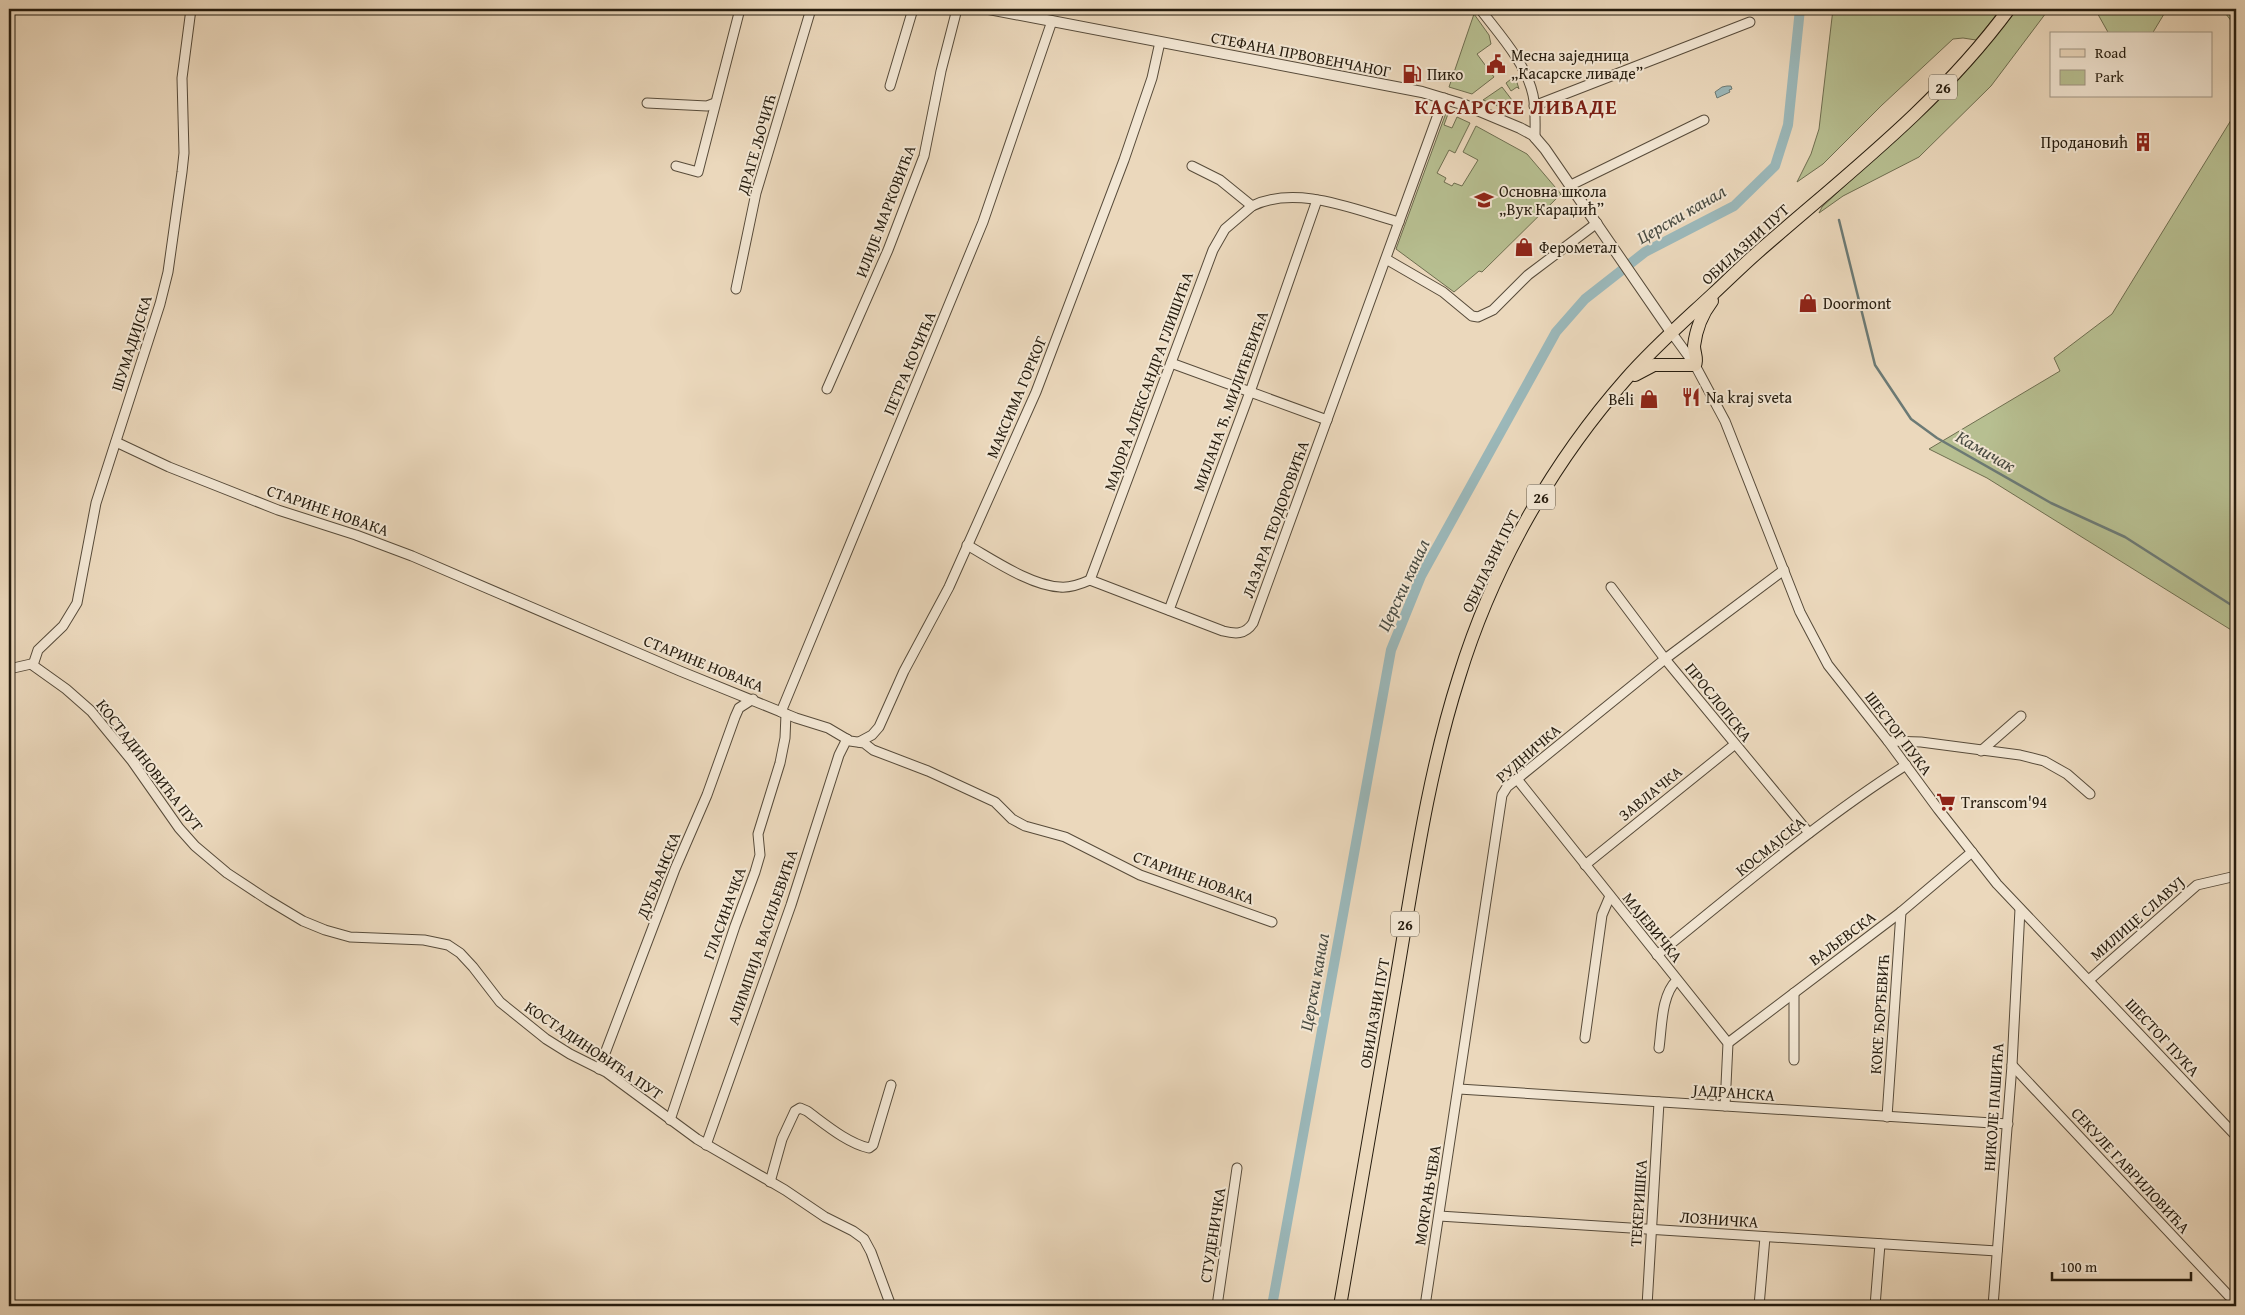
<svg xmlns="http://www.w3.org/2000/svg" width="2245" height="1315" font-family="'Gentium Book Plus',serif">
<style>
.green{fill:#b7bf91;stroke:#6e6e50}
.water{fill:#9bb8ba;stroke:#6c7a75}
.lines{fill:none;stroke-linecap:round;stroke-linejoin:round}
.stream{stroke:#6c7a75;stroke-width:2.5}
.canal{stroke:#9bb8ba;stroke-width:10}
.minor-casing{stroke:#574b3a;stroke-width:11}
.tertiary-casing{stroke:#574b3a;stroke-width:12}
.primary-casing{stroke:#261c0e;stroke-width:14}
.minor{stroke:#f2e6d3;stroke-width:9}
.tertiary{stroke:#f2e6d3;stroke-width:10}
.primary{stroke:#ebd8bc;stroke-width:12}
.labels{text-anchor:middle;dominant-baseline:central;stroke-width:4;stroke-linejoin:round;paint-order:stroke}
.shield{fill:#f2e6d3;stroke:#635949;stroke-width:1}
.shield-label{font-size:15px;font-weight:bold;fill:#261c0e}
.street-label{font-size:16px;fill:#261c0e;stroke:#f2e6d3}
.poi-label{font-size:16px;fill:#261c0e;stroke:#f2e6d3;text-anchor:start}
.water-label{font-size:18px;font-style:italic;fill:#494b42;stroke:#f2e6d3}
.district-label{font-size:21px;font-weight:bold;letter-spacing:1px;fill:#7a1f14;stroke:#f2e6d3}
</style>
<rect width="100%" height="100%" fill="#ebd8bc"/>
<filter id="stains"><feTurbulence type="fractalNoise" baseFrequency=".004" numOctaves="4"/><feColorMatrix values="0 0 0 0 .2 0 0 0 0 .09 0 0 0 0 .02 0 0 0 .5 -.17"/></filter>
<radialGradient id="worn" r=".72"><stop offset=".6" stop-color="#630" stop-opacity="0"/><stop offset="1" stop-color="#630" stop-opacity=".3"/></radialGradient>
<g class="green">
<path d="M1833,9H2001L1976,40L1963,38L1953,39L1882,105L1823,164L1797,182L1811,154L1819,129Z"/>
<path d="M2017,9H2049L1991,86L1919,157L1843,196L1819,213L1822,207L1940,97L2004,26Z"/>
<path d="M2095,9H2167L2152,34H2109Z"/>
<path d="M2222,9L2236,13V27Z"/>
<path d="M1474,14L1489,35L1491,44L1477,54L1494,77L1472,94L1449,87Z"/>
<path d="M1515,76L1519,89L1517,87L1511,91L1506,83Z"/>
<path d="M1502,87L1512,100L1505,109L1483,100Z"/>
<path d="M2236,112V633L1987,478L1929,449L2060,371L2054,358L2112,314Z"/>
<path d="M1446,113L1448,114L1444,125L1452,128L1457,117L1470,123L1455,153L1449,150L1437,173L1446,178L1444,182L1452,186L1454,183L1462,186L1478,160L1463,152L1476,126L1527,154L1561,194L1482,272L1479,271L1454,292L1396,249Z"/>
</g>
<path class="water" d="M1727,86H1731L1732,89L1729,90L1730,92L1717,98L1715,92L1722,87Z"/>
<g class="lines">
<path class="stream" d="M1839,220L1875,365L1911,419L1937,438L2051,503L2125,537L2236,608"/>
<path class="canal" d="M1272,1306L1391,650L1421,576L1556,332L1585,299L1645,252L1734,206L1775,166L1788,125L1800,9"/>
<g class="minor-casing">
<g id="minor">
<path d="M1480,9C1499,34 1526,63 1533,95C1536,109 1535,124 1535,138"/>
<path d="M890,86L913,9"/>
<path d="M647,103L707,106L715,103"/>
<path d="M1534,106L1750,22"/>
<path d="M676,166L698,172L740,9"/>
<path d="M1192,166L1220,180L1252,206C1297,184 1355,210 1399,222"/>
<path d="M1571,185L1704,120"/>
<path d="M1386,259L1443,292L1472,316L1478,317L1493,310L1528,275L1597,223"/>
<path d="M736,289L756,193L811,9"/>
<path d="M1671,332L1695,365L1725,421L1800,612L1828,665L1888,741L1938,809L1997,884L2236,1136"/>
<path d="M1171,363L1327,420"/>
<path d="M827,389L888,250L924,156L941,71L957,9"/>
<path d="M116,442L169,467L278,510L356,535L412,556L680,671L796,718L828,728L850,741L864,743L873,750L928,771L995,802L1012,819L1025,826L1065,837L1140,875L1272,922"/>
<path d="M967,545C992,559 1031,586 1060,587C1070,588 1081,584 1090,580"/>
<path d="M1090,580L1223,631C1235,634 1245,635 1253,623L1444,98"/>
<path d="M1090,580L1213,250L1225,229L1252,206"/>
<path d="M1611,587L1665,659L1809,833"/>
<path d="M1169,610L1250,392L1317,200"/>
<path d="M33,665L38,650L63,626L77,603L96,503L160,304L168,272L182,172L184,153L182,78L191,9"/>
<path d="M9,669L31,664L66,689L91,711L132,761L179,828L195,846L227,873L268,900L303,921L325,930L350,937L424,940L448,945L460,953L473,967L500,1002L546,1039L570,1054L606,1072L697,1139L785,1190L825,1217L853,1231L864,1239L871,1252L891,1306"/>
<path d="M781,712L983,222L1052,21"/>
<path d="M1888,741L1921,742L2020,755L2044,761L2067,774L2090,794"/>
<path d="M859,742L872,735L879,727L904,671L949,587L1036,392L1124,160L1152,78L1160,42"/>
<path d="M1981,751L2021,716"/>
<path d="M1517,779L1728,1043L1725,1106"/>
<path d="M1585,865L1734,745"/>
<path d="M1657,955C1738,890 1818,821 1906,765"/>
<path d="M2089,980L2197,885L2236,876"/>
<path d="M1794,993V1060"/>
<path d="M1585,1038L1602,915L1610,896"/>
<path d="M1728,1043L1901,912L1972,852"/>
<path d="M1659,1048C1662,1027 1661,995 1677,980"/>
<path d="M2012,1065L2229,1296"/>
<path d="M599,1069L675,869L707,795L735,717L739,708L753,699"/>
<path d="M1459,1089L2008,1124"/>
<path d="M1887,1117L1901,912"/>
<path d="M670,1120L735,926L755,872L760,855L758,834L780,763L785,738L786,714"/>
<path d="M706,1145L791,905L839,755L847,739"/>
<path d="M770,1182L782,1139L795,1111L800,1108L807,1111C825,1124 847,1143 869,1148L873,1145L891,1085"/>
<path d="M1439,1216L1997,1251"/>
<path d="M1217,1306L1237,1168"/>
<path d="M1425,1306L1502,795L1507,787L1517,779L1665,659L1784,570"/>
<path d="M1647,1306L1659,1102"/>
<path d="M1759,1306L1765,1237"/>
<path d="M1875,1306L1880,1244"/>
<path d="M1993,1306L2012,1065L2020,909"/>
</g>
</g>
<g class="tertiary-casing">
<path id="tertiary" d="M989,9L1422,92L1465,105L1520,128L1533,135L1545,149L1671,332"/>
</g>
<g class="primary-casing">
<g id="primary">
<path d="M1635,375L1654,365H1695C1698,359 1694,353 1694,346C1696,329 1702,314 1712,301"/>
<path d="M1340,1306C1358,1196 1378,1086 1397,975C1414,875 1428,774 1459,677C1492,569 1551,464 1626,379C1653,348 1683,322 1713,294C1728,280 1742,266 1758,252C1846,175 1939,104 2009,9"/>
</g>
</g>
<use href="#minor" class="minor"/>
<use href="#tertiary" class="tertiary"/>
<use href="#primary" class="primary"/>
</g>
<defs>
<g id="civic-bare" transform="scale(1.5)"><path d="M-.6-6.5H3V-4.5H.6V-3L4-1V1h2V6H-6V1h2V-1L-.6-3ZM-1.2 2.5V6h2.4V2.5Z" fill="#8f2418" stroke="#f2e6d3" stroke-width="2.5" paint-order="stroke"/></g>
<g id="fuel-bare" transform="scale(1.5)"><path d="M-5.5-6h7V0h2V4h1.3V-2.5L3-4.5l.8-.8L6-3V5H2.5V1h-1V6h-7ZM-4.2-4.7v3.2H.2V-4.7Z" fill="#8f2418" stroke="#f2e6d3" stroke-width="2.5" paint-order="stroke"/></g>
<g id="building-bare" transform="scale(1.5)"><path d="M-4-6H4V6H1V3H-1V6H-4ZM-2.5-4.3h1.7v1.8h-1.7ZM.8-4.3h1.7v1.8H.8ZM-2.5-1h1.7V.8h-1.7ZM.8-1h1.7V.8H.8Z" fill="#8f2418" stroke="#f2e6d3" stroke-width="2.5" paint-order="stroke"/></g>
<g id="school-bare" transform="scale(1.5)"><path d="M0-5L7-2L0 1L-7-2ZM-4 1L0 2.5L4 1V4Q0 6-4 4Z" fill="#8f2418" stroke="#f2e6d3" stroke-width="2.5" paint-order="stroke"/></g>
<g id="shop-bare" transform="scale(1.5)"><path d="M-5-2.5h2.3a2.7 3.5 0 0 1 5.4 0H5L5.5 6h-11ZM-1.5-2.5h3a1.5 2.3 0 0 0-3 0Z" fill="#8f2418" stroke="#f2e6d3" stroke-width="2.5" paint-order="stroke"/></g>
<g id="restaurant-bare" transform="scale(1.5)"><path d="M-5-6h1v4h1v-4h1v4h1v-4h1v5L-1.5 .5V6h-2V.5L-5-1ZM5-6V6H3V1.5H1.5Q1.5-4 5-6Z" fill="#8f2418" stroke="#f2e6d3" stroke-width="2.5" paint-order="stroke"/></g>
<g id="supermarket-bare" transform="scale(1.5)"><path d="M-6-5.5h2.5l.6 2H6L4.5 2H-2.5L-4.4-4H-6ZM-1.5 3.2a1.3 1.3 0 1 0 .1 0ZM3 3.2a1.3 1.3 0 1 0 .1 0Z" fill="#8f2418" stroke="#f2e6d3" stroke-width="2.5" paint-order="stroke"/></g>
</defs>
<g fill-rule="evenodd">
<use href="#civic-bare" x="1496" y="64"/>
<use href="#fuel-bare" x="1412" y="74"/>
<use href="#building-bare" x="2143" y="142"/>
<use href="#school-bare" x="1484" y="200"/>
<use href="#shop-bare" x="1524" y="247"/>
<use href="#shop-bare" x="1808" y="303"/>
<use href="#restaurant-bare" x="1691" y="397"/>
<use href="#shop-bare" x="1649" y="399"/>
<use href="#supermarket-bare" x="1946" y="802"/>
</g>
<g class="labels">
<g class="shield">
<rect x="1929" y="74.5" width="28" height="25" rx="4"/>
<rect x="1527" y="484.5" width="28" height="25" rx="4"/>
<rect x="1391" y="911.5" width="28" height="25" rx="4"/>
</g>
<g class="shield-label">
<text x="1943" y="87">26</text>
<text x="1541" y="497">26</text>
<text x="1405" y="924">26</text>
</g>
<g class="street-label">
<text transform="translate(1301 54) rotate(11)">СТЕФАНА ПРВОВЕНЧАНОГ</text>
<text transform="translate(756 144) rotate(-74)">ДРАГЕ ЉОЧИЋ</text>
<text transform="translate(885 211) rotate(-69)">ИЛИЈЕ МАРКОВИЋА</text>
<text transform="translate(1745 244) rotate(-42)">ОБИЛАЗНИ ПУТ</text>
<text transform="translate(131 343) rotate(-72)">ШУМАДИЈСКА</text>
<text transform="translate(909 363) rotate(-67)">ПЕТРА КОЧИЋА</text>
<text transform="translate(1148 381) rotate(-70)">МАЈОРА АЛЕКСАНДРА ГЛИШИЋА</text>
<text transform="translate(1016 397) rotate(-67)">МАКСИМА ГОРКОГ</text>
<text transform="translate(1230 401) rotate(-70)">МИЛАНА Ђ. МИЛИЋЕВИЋА</text>
<text transform="translate(328 510) rotate(19)">СТАРИНЕ НОВАКА</text>
<text transform="translate(1275 519) rotate(-70)">ЛАЗАРА ТЕОДОРОВИЋА</text>
<text transform="translate(1490 561) rotate(-64)">ОБИЛАЗНИ ПУТ</text>
<text transform="translate(704 663) rotate(22)">СТАРИНЕ НОВАКА</text>
<text transform="translate(1719 702) rotate(51)">ПРОСЛОПСКА</text>
<text transform="translate(1899 733) rotate(53)">ШЕСТОГ ПУКА</text>
<text transform="translate(1528 753) rotate(-41)">РУДНИЧКА</text>
<text transform="translate(150 765) rotate(52)">КОСТАДИНОВИЋА ПУТ</text>
<text transform="translate(1650 793) rotate(-39)">ЗАВЛАЧКА</text>
<text transform="translate(1770 846) rotate(-39)">КОСМАЈСКА</text>
<text transform="translate(658 875) rotate(-68)">ДУБЉАНСКА</text>
<text transform="translate(1194 877) rotate(20)">СТАРИНЕ НОВАКА</text>
<text transform="translate(724 913) rotate(-70)">ГЛАСИНАЧКА</text>
<text transform="translate(2137 918) rotate(-41)">МИЛИЦЕ СЛАВУЈ</text>
<text transform="translate(1653 927) rotate(51)">МАЈЕВИЧКА</text>
<text transform="translate(762 937) rotate(-71)">АЛИМПИЈА ВАСИЉЕВИЋА</text>
<text transform="translate(1842 938) rotate(-37)">ВАЉЕВСКА</text>
<text transform="translate(1374 1013) rotate(-80)">ОБИЛАЗНИ ПУТ</text>
<text transform="translate(1879 1014) rotate(-86)">КОКЕ ЂОРЂЕВИЋ</text>
<text transform="translate(2163 1037) rotate(47)">ШЕСТОГ ПУКА</text>
<text transform="translate(594 1050) rotate(34)">КОСТАДИНОВИЋА ПУТ</text>
<text transform="translate(1734 1092) rotate(4)">ЈАДРАНСКА</text>
<text transform="translate(1993 1107) rotate(-86)">НИКОЛЕ ПАШИЋА</text>
<text transform="translate(2131 1170) rotate(47)">СЕКУЛЕ ГАВРИЛОВИЋА</text>
<text transform="translate(1427 1195) rotate(-81)">МОКРАЊЧЕВА</text>
<text transform="translate(1638 1203) rotate(-86)">ТЕКЕРИШКА</text>
<text transform="translate(1719 1219) rotate(4)">ЛОЗНИЧКА</text>
<text transform="translate(1212 1235) rotate(-81)">СТУДЕНИЧКА</text>
</g>
<g class="poi-label">
<text x="1511" y="55">Месна заједница<tspan x="1511" dy="18">„Касарске ливаде”</tspan></text>
<text x="1427" y="74">Пико</text>
<text x="2128" y="142" text-anchor="end">Продановић</text>
<text x="1499" y="191">Основна школа<tspan x="1499" dy="18">„Вук Караџић”</tspan></text>
<text x="1539" y="247">Ферометал</text>
<text x="1823" y="303">Doormont</text>
<text x="1706" y="397">Na kraj sveta</text>
<text x="1634" y="399" text-anchor="end">Beli</text>
<text x="1961" y="802">Transcom'94</text>
</g>
<g class="water-label">
<text transform="translate(1681 214) rotate(-30)">Церски канал</text>
<text transform="translate(1986 451) rotate(30)">Камичак</text>
<text transform="translate(1403 585) rotate(-65)">Церски канал</text>
<text transform="translate(1314 982) rotate(-80)">Церски канал</text>
</g>
<g class="district-label">
<text x="1516" y="106">КАСАРСКЕ ЛИВАДЕ</text>
</g>
</g>
<rect width="2245" height="1315" fill="none" stroke="#ebd8bc" stroke-width="30"/>
<rect x="10" y="10" width="2225" height="1295" fill="none" stroke="#261c0e" stroke-width="2.5"/>
<rect x="15" y="15" width="2215" height="1285" fill="none" stroke="#261c0e"/>
<rect x="2050" y="32" width="162" height="65" fill="#f2e6d3" stroke="#a09584"/>
<rect x="2060" y="49" width="25" height="8" fill="#ebd8bc" stroke="#a09584"/>
<text x="2095" y="58" font-size="15" fill="#261c0e">Road</text>
<rect x="2060" y="70" width="25" height="15" fill="#b7bf91" stroke="#a09584"/>
<text x="2095" y="82" font-size="15" fill="#261c0e">Park</text>
<path d="M2052 1272v8h139v-8" fill="none" stroke="#261c0e" stroke-width="2.5"/>
<text x="2060" y="1272" font-size="15" fill="#261c0e" stroke="#f2e6d3" stroke-width="4" paint-order="stroke">100 m</text>
<rect width="100%" height="100%" filter="url(#stains)"/>
<rect width="100%" height="100%" fill="url(#worn)"/>
</svg>
